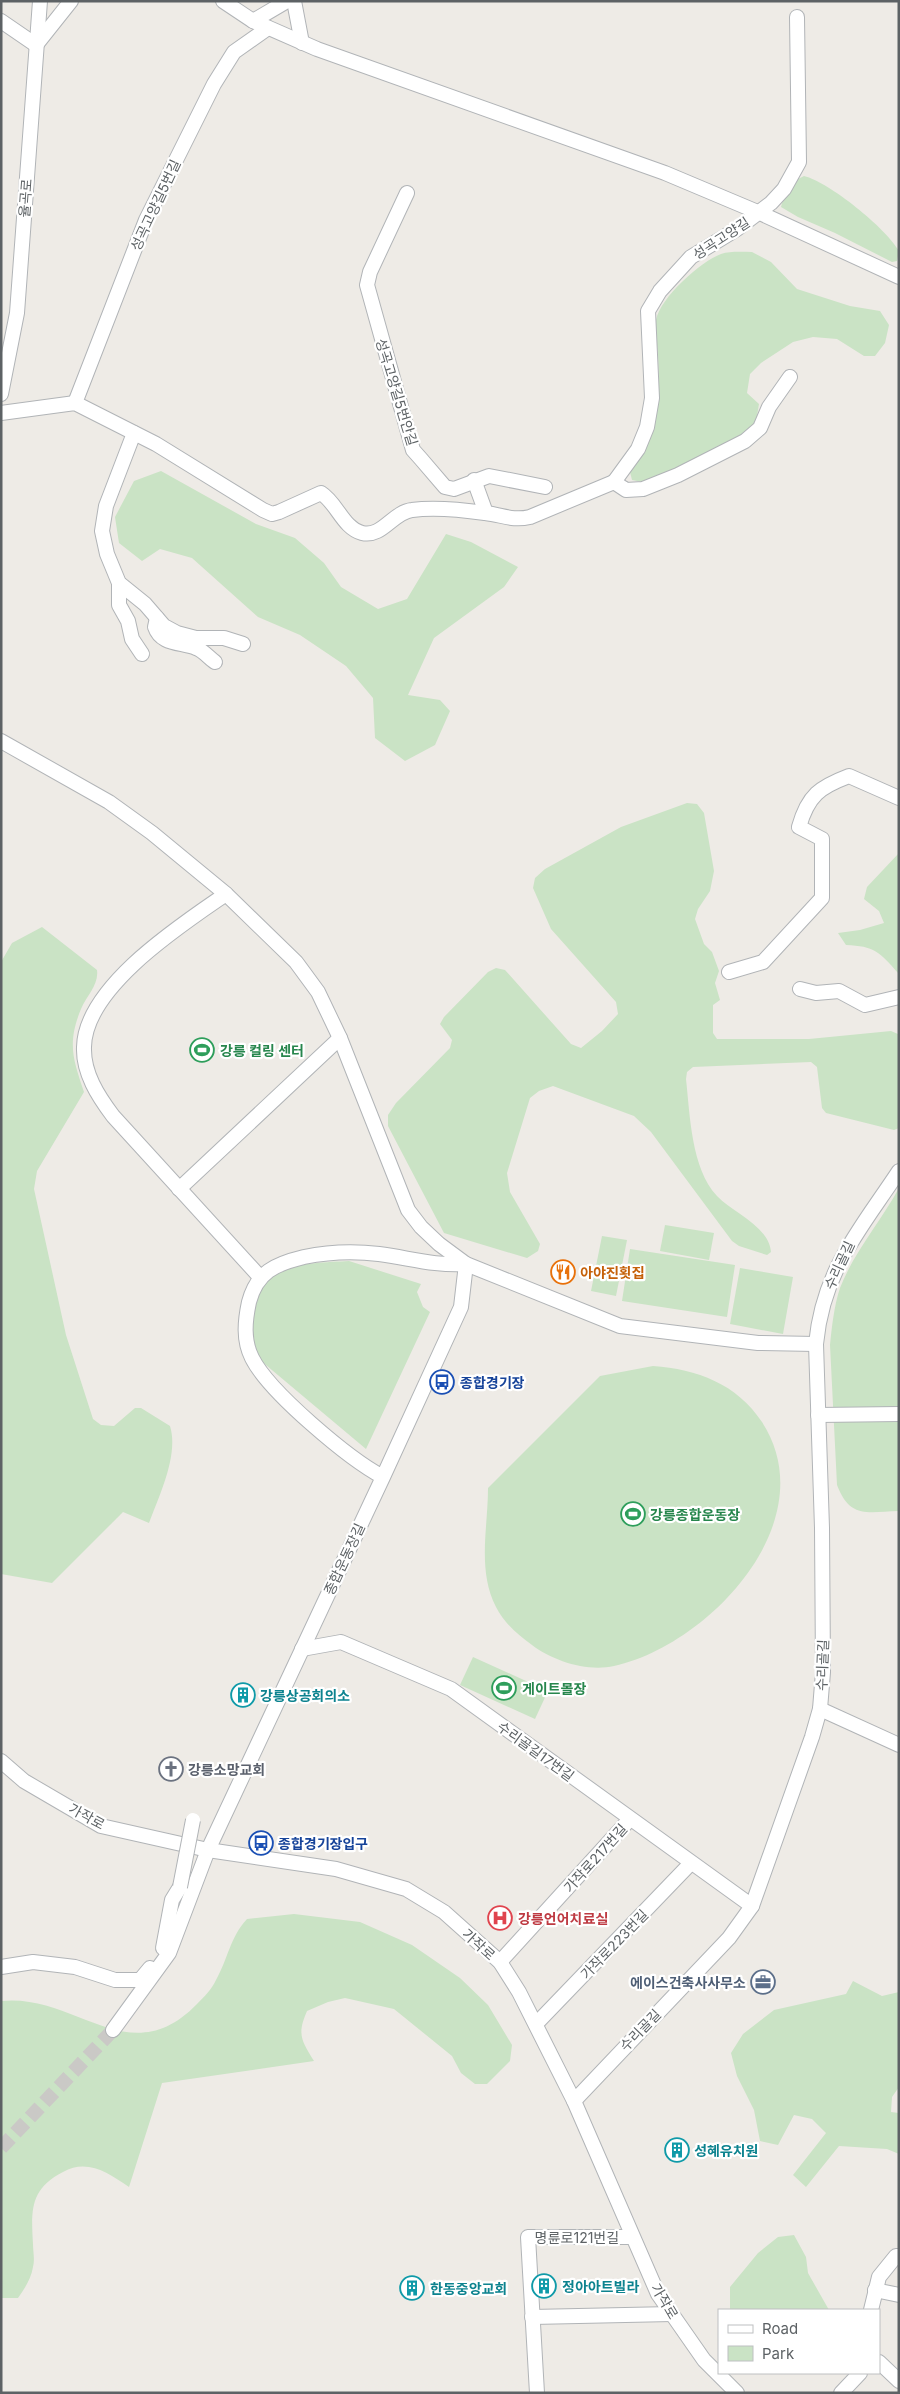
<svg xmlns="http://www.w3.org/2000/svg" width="900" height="2394" font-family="Inter,'Noto Sans KR',sans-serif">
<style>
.green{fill:#cae3c5}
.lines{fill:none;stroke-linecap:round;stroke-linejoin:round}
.minor-tunnel{stroke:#cac9c6;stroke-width:14;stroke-dasharray:14 7;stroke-linecap:butt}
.minor-casing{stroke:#b1b4b7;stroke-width:16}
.minor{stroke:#fff;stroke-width:14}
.minor-bridge-casing{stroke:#b1b4b7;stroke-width:16;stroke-linecap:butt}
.minor-bridge{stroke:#fff;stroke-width:14}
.labels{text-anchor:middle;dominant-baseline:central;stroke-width:4.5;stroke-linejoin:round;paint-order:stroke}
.street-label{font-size:14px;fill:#5d6265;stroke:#fff}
.leisure-label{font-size:14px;font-weight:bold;fill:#27864d;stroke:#fff;text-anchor:start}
.food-label{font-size:14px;font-weight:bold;fill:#c56008;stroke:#fff;text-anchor:start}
.transit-label{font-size:14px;font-weight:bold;fill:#164399;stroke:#fff;text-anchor:start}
.culture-label{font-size:14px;font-weight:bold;fill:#0d838f;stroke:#fff;text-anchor:start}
.worship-label{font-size:14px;font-weight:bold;fill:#5b616d;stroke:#fff;text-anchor:start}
.health-label{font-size:14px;font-weight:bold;fill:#be3a42;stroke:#fff;text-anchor:start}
.service-label{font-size:14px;font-weight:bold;fill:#4e5e75;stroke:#fff;text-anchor:end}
</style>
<rect width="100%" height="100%" fill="#eeebe6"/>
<g class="green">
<path d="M804,176C829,182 886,228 899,251L897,261L892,262L835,233L798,217L781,207L782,203L798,179Z"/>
<path d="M752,252L771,262L797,289L850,306L880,311L889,325L885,343L875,356H864L837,339L813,337L793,342L761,363L750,374L747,393L759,404L756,422L741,437L674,469L642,482L632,480L630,472C661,431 660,403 658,354C657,343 655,331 656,320C660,298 701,261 721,254C730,251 742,252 752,252Z"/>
<path d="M161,471L256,524L295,538L324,563L341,587L378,609L407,599L446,534L471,542L518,567L504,587L434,638L408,695L440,700L450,711L435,745L405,761L375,738L373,698L346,666L300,635L258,617L192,558L160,549L142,561L119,543L115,517L134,481Z"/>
<path d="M687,803L697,804L704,813L714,871L710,891L698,909L695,919L704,944L712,952L719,971L715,983L720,1000L713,1005V1033L717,1039H809L891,1031L898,1034L899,1128L894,1130L826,1113L822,1108L817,1067L811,1062L693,1067L687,1072L686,1079C690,1115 691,1168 717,1196C733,1213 769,1226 771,1252L767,1255L739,1246L732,1241L651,1132L634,1116L553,1086L539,1091L530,1098L507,1173L510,1192L540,1244L538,1251L527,1258L444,1233L388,1126V1115L396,1103L450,1048L452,1040L440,1024L444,1017L488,972L496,968L505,970L571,1044L581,1048L602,1031L618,1014L616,1002L551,929L533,888L535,878L545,869L621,827Z"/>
<path d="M899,853V973H898C880,952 874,946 846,945L838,933L860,930L884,923L879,911L864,899L867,887Z"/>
<path d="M42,927L97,970C99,985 87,995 81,1009C67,1043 73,1059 84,1092L37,1171L34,1189L66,1335L93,1419L101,1425L114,1426L135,1408H141L170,1426C179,1455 159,1496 149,1523L123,1512L52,1583L1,1574V962L12,943Z"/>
<path d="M899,1188V1511C867,1512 850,1519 837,1485L830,1345C832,1326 834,1306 840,1288C854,1252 881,1221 899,1188Z"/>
<path d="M665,1225L714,1233L709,1260L660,1251Z"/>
<path d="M602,1236L627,1240L616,1296L591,1291Z"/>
<path d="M630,1249L735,1265L727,1317L622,1301Z"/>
<path d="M349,1261L421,1284L417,1292L423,1307L430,1312L366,1449L254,1355C249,1327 247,1292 274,1273C289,1263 330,1262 349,1261Z"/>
<path d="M740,1268L793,1277L783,1334L730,1324Z"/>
<path d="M653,1366C697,1369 737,1384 762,1422C826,1521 709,1645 614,1666C587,1672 553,1661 532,1645C518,1635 504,1623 496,1607C477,1570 488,1528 488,1488L600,1376Z"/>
<path d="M473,1657L548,1691L535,1719L460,1685Z"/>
<path d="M294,1914L360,1922L412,1945L460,1978L488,2005L512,2045L510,2061L487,2084H475L461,2073L452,2056L394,2009L345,1998L328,2002L307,2011C297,2034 301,2040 314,2061L162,2083L129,2187C109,2173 87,2158 63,2172C30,2189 31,2210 33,2244C33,2251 35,2260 33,2267C31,2279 25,2288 18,2298H1V2001C77,1993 129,2074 197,2004C204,1997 212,1989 216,1980C228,1959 230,1937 247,1919Z"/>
<path d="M853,1981L882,1996L899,1992V2087L892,2097L891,2112L899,2113V2154L887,2149L839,2146L806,2187L793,2175L826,2133L812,2119L794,2115L778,2145L760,2141L754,2110L737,2076L731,2053L743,2034L774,2010L846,1994Z"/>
<path d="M794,2235L806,2257L808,2273L829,2310H730V2287L758,2253L778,2237Z"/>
</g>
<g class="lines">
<path class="minor-tunnel" d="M1,2148L113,2030"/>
<g class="minor-casing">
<g id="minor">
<path d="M223,1L253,21L317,49L665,173L760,213L899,277"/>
<path d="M294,1L302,43"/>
<path d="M1,21L36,45L71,1"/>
<path d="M253,21L287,1"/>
<path d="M407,193L370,272L367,285L413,450L421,459L445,487L454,489L489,476L545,487"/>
<path d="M1,394L17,313L40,1"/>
<path d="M75,403L146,220L214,84L234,52L268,28"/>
<path d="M1,413L75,403L156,444L263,510L272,514L279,512L321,493C337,503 343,528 362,533C382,538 393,512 412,510C433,507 464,510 485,513C503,515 512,521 530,517L614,482L626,490L643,489L678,475L745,441L760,428L769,407L790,377"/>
<path d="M134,433L106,506L102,531L107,554L119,583L145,604L164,626L177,633L196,638H224L243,644"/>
<path d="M474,480L486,513"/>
<path d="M614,482L638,449L647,427L652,398L648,311L660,291L691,257L737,229L771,203L784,189L799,162L797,17"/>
<path d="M119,583V605L128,621L132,639L142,654"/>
<path d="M157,618L155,627C161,645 181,642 196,648C203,650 209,658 215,662"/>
<path d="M1,741L109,802L152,833L226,894L296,962L318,992L340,1038L408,1210L421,1227L439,1244L466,1264L620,1326L758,1343L816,1344"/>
<path d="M226,894C181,925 85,987 84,1047C83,1073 98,1096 113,1116L260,1277"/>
<path d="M729,972L763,962L822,898V839L799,827C808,795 820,787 849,776L899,798"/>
<path d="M800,989L816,993L839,991L865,1005L899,997"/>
<path d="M179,1189L340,1038"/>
<path d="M818,1415L899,1414"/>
<path d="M302,1649L341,1642L451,1689L752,1906"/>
<path d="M820,1709L899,1745"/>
<path d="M1,1761L24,1781L101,1826L208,1850L336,1869L406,1889L444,1912L500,1962L519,1992L574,2101L658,2294L704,2360L737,2393"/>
<path d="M163,1948L172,1900L180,1887"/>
<path d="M500,1962L630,1819"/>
<path d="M1,1967L33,1962L75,1967L115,1980H140L150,1968"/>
<path d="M536,2024L691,1863"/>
<path d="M113,2030L169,1953L208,1850L383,1477L461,1307L466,1264C434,1266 410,1258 379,1254C355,1251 328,1252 304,1257C275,1264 257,1272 249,1302C245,1321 243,1340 252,1358C269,1392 349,1459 383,1477"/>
<path d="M574,2101L729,1938L752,1906L812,1737L820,1709L823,1672L822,1528L816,1344C823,1270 860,1230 899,1171"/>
<path d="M875,2290L899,2295"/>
<path d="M871,2310L879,2277L896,2256H899"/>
<path d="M532,2317L672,2314"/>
<path d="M879,2362L899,2381"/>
<path d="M537,2393L528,2237H632"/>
<path d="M841,2393L860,2373"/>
</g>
</g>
<use href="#minor" class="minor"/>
<g class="minor-bridge-casing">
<path id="minor-bridge" d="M180,1887L193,1820"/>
</g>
<use href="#minor-bridge" class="minor-bridge"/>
</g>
<defs>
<g id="stadium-ring" transform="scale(1.25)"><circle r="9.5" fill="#fff" stroke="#2e9e5b" stroke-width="1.5"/><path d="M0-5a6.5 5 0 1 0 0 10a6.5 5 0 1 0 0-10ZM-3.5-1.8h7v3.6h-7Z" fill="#2e9e5b"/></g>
<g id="restaurant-ring" transform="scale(1.25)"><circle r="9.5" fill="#fff" stroke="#e8710a" stroke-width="1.5"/><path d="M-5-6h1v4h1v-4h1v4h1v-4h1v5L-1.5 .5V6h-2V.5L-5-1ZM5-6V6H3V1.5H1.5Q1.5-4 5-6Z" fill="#e8710a"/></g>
<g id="bus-ring" transform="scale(1.25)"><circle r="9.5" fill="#fff" stroke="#1a4fb4" stroke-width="1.5"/><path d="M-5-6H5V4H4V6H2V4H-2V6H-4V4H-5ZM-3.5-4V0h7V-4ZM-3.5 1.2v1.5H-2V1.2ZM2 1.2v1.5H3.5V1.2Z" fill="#1a4fb4"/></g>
<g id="building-ring" transform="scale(1.25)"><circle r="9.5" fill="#fff" stroke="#0f9aa8" stroke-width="1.5"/><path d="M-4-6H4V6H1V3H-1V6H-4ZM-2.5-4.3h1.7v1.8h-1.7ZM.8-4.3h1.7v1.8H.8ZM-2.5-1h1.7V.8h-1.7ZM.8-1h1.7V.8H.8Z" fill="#0f9aa8"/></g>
<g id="church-ring" transform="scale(1.25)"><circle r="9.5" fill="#fff" stroke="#6b7280" stroke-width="1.5"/><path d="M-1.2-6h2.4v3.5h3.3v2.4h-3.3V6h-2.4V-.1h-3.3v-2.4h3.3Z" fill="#6b7280"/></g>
<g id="hospital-ring" transform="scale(1.25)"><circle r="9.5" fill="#fff" stroke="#e0444e" stroke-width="1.5"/><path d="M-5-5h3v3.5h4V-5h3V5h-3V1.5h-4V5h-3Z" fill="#e0444e"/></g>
<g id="office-ring" transform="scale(1.25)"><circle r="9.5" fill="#fff" stroke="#5c6f8a" stroke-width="1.5"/><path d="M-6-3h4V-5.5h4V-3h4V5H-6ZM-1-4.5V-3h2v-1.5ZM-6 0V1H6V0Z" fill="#5c6f8a"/></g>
</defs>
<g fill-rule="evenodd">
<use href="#stadium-ring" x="202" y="1050"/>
<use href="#restaurant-ring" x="563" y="1272"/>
<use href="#bus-ring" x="442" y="1382"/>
<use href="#stadium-ring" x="633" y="1514"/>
<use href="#stadium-ring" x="504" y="1688"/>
<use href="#building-ring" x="243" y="1695"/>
<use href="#church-ring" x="171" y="1769"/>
<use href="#bus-ring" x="261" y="1843"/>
<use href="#hospital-ring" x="500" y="1918"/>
<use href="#office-ring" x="763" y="1982"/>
<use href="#building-ring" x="677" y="2150"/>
<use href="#building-ring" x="544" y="2286"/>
<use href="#building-ring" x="412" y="2288"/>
</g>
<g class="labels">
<g class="street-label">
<text transform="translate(25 198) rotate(-86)">율곡로</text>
<text transform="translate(155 205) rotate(-65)">성곡고양길5번길</text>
<text transform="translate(721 238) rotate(-33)">성곡고양길</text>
<text transform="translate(397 392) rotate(73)">성곡고양길5번안길</text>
<text transform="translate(839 1265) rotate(-65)">수리골길</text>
<text transform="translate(344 1559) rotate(-65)">종합운동장길</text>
<text transform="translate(822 1665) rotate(-88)">수리골길</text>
<text transform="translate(536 1751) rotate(36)">수리골길17번길</text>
<text transform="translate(87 1816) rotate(28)">가작로</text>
<text transform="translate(595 1858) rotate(-48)">가작로217번길</text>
<text transform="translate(479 1944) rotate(42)">가작로</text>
<text transform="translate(614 1944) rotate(-46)">가작로223번길</text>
<text transform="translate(640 2030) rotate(-46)">수리골길</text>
<text x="577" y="2237">명륜로121번길</text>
<text transform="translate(665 2301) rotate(59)">가작로</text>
</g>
<g class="leisure-label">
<text x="220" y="1050">강릉 컬링 센터</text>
<text x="650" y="1514">강릉종합운동장</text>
<text x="522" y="1688">게이트볼장</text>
</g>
<g class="food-label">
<text x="580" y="1272">아야진횟집</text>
</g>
<g class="transit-label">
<text x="460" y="1382">종합경기장</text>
<text x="278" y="1843">종합경기장입구</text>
</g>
<g class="culture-label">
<text x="260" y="1695">강릉상공회의소</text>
<text x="694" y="2150">성혜유치원</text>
<text x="562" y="2286">정아아트빌라</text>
<text x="430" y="2288">한동중앙교회</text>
</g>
<g class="worship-label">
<text x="188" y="1769">강릉소망교회</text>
</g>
<g class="health-label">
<text x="518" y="1918">강릉언어치료실</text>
</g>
<g class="service-label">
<text x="746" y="1982">에이스건축사사무소</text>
</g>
</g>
<rect width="900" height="2394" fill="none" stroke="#5d6265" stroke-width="5"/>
<rect x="718" y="2309" width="162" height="65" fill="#ffffff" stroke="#bec0c1"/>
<rect x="728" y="2325" width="25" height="8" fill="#ffffff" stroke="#bec0c1"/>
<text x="762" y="2334" font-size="15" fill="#5d6265">Road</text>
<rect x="728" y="2346" width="25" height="15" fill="#cae3c5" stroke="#bec0c1"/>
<text x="762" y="2359" font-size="15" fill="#5d6265">Park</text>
</svg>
